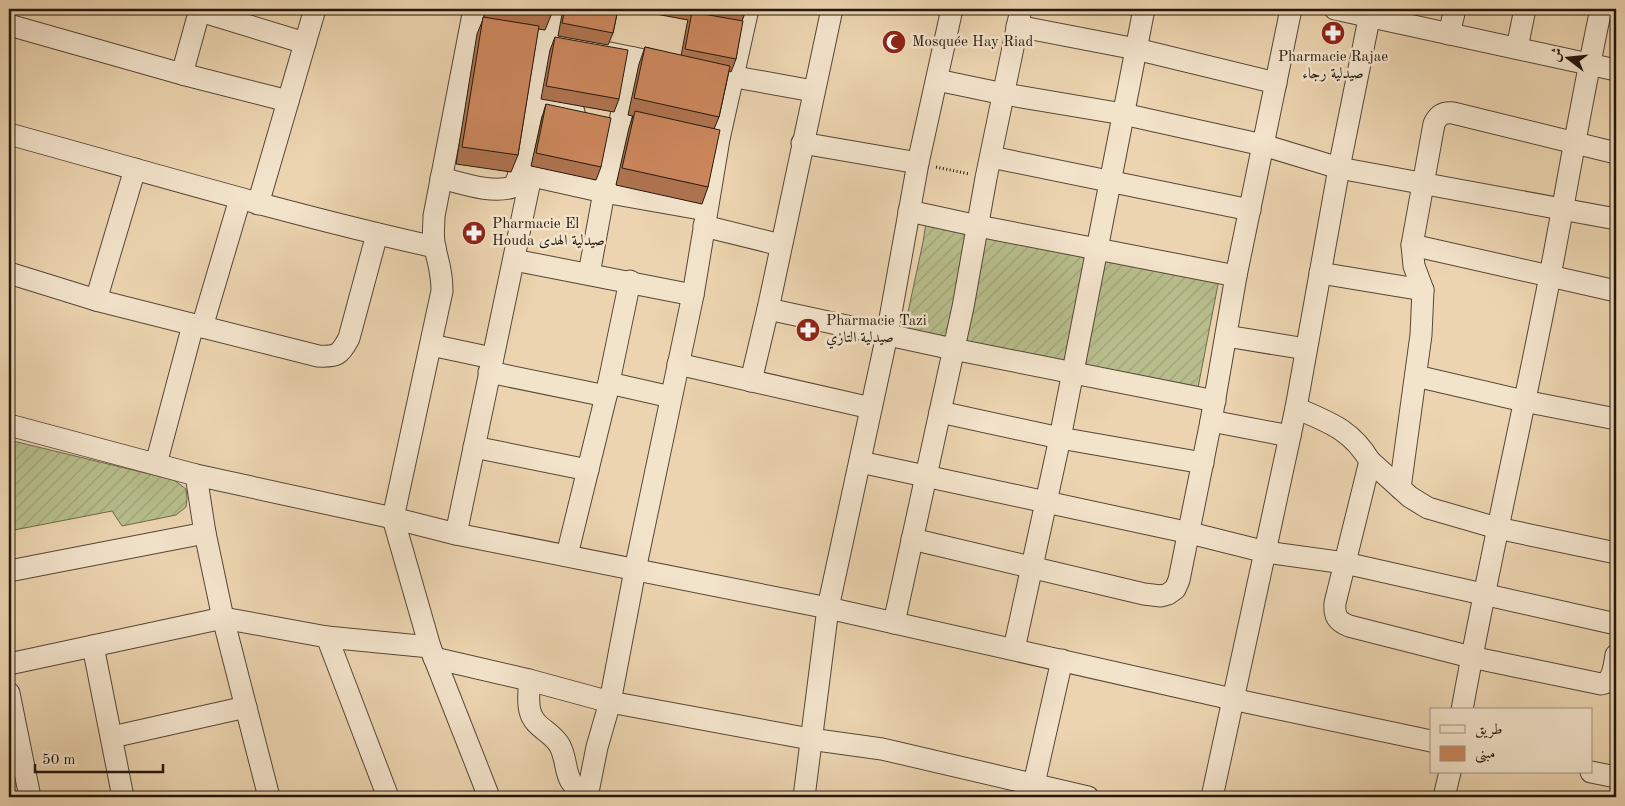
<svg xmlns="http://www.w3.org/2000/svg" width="1625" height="806" font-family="'Old Standard TT',Amiri,serif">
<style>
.garden{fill:url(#garden-furrows);stroke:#6e6a4c}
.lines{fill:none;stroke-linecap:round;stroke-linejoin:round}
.minor-casing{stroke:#564736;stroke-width:23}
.path{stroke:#24180d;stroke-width:3;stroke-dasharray:1 2.5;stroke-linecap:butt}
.minor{stroke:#f2e3cb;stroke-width:21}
.wall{fill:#af734f;stroke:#24180d}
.building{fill:#cc865c;stroke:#24180d}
.labels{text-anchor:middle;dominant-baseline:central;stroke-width:5;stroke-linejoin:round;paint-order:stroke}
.poi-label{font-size:15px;fill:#24180d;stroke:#f2e3cb;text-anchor:start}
</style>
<defs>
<pattern id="garden-furrows" width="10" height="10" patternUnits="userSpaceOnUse" patternTransform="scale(1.25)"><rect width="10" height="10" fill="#b7bd8b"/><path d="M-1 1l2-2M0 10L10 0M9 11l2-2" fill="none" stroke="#9da277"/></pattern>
</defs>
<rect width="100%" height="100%" fill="#ebd4af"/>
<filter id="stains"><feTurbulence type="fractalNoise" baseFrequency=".004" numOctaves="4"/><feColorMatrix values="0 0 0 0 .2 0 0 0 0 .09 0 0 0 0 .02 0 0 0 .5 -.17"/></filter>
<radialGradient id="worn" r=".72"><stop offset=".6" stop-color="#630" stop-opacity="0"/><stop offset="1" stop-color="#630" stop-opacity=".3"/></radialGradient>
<g class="garden">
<path d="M927,216L1220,274L1197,393L904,331L923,242Z"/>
<path d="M9,440L174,480L186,489L187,498L186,507L176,515L122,526L112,511L9,531Z"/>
</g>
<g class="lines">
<g class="minor-casing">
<g id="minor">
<path d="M474,9L434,216C434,226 432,237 435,248C439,266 442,272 442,291L393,518L430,647L489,797"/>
<path d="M1335,9L1616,70"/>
<path d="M200,11L305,43"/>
<path d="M9,25L182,74L288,101"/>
<path d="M1017,26L1136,49L1276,83"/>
<path d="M510,33L669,65"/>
<path d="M1449,34L1455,9"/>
<path d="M1517,48L1525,9"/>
<path d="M182,74L200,9"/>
<path d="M719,74L813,91"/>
<path d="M937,80L1004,94L1123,114L1263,145L1339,168L1616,219"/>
<path d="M533,104L574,112"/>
<path d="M9,134C151,173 291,215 435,247"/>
<path d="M802,143L918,163"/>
<path d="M991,157L1250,210"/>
<path d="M519,173L553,9"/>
<path d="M441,178C462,183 491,194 513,187L517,180L519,173L604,192L706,210"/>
<path d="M258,204L315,9"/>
<path d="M909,211L978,226L1097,249L1144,9"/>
<path d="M704,226L781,245"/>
<path d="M1412,245L1616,291"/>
<path d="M514,260L693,295"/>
<path d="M9,273L96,300L318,356C337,357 340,355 349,338L377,234"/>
<path d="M1320,273L1423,290"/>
<path d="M589,274L604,192L634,58"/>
<path d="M96,300L135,169"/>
<path d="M768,309L953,349L1215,401"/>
<path d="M202,327L240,199"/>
<path d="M1226,336L1306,349"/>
<path d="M431,345L492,358"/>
<path d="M678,364L871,408"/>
<path d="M489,372L606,396"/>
<path d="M1416,376L1524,401L1616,419"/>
<path d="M751,381L768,309L832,9"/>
<path d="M609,383L671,397"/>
<path d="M1296,408C1328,422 1351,429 1370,461L1335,603C1334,616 1337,621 1349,626L1471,657L1601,684C1614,682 1614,665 1616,655"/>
<path d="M940,412L963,307L986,178L1021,9"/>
<path d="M1211,421L1290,436"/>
<path d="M9,425L196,475L393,518L456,534L828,608L1232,699L1431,741"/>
<path d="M474,447L588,470"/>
<path d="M1370,461L1410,497L1428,508L1497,528L1616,553"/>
<path d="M860,462L1190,533L1266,552L1345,563L1616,624"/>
<path d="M156,464L193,325"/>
<path d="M1400,488L1421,335L1423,290L1414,266L1412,245L1434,124C1438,115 1443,112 1453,113L1616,153"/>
<path d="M205,533L223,618L269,797"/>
<path d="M456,534L531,176"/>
<path d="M912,539L1144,594L1161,596L1168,594L1175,589L1179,580L1211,421L1236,276L1291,9"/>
<path d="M567,555L606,396L630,281"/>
<path d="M9,571L205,533L196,475"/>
<path d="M894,623L940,412L1060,438L1203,463"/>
<path d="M327,637L430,647"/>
<path d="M93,646L123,797"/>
<path d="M1014,649L1060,438L1097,249L1236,276"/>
<path d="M434,658L529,680L610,702L810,739L882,749L1088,797"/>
<path d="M9,664L223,618L327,637L388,797"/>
<path d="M529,680C530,690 527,701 530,711C534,728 552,731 560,746C570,766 561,783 587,793"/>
<path d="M9,693L30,797"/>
<path d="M1462,710C1488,565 1522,421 1550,276C1567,187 1582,97 1601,9"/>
<path d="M112,737L246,707"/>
<path d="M1591,772L1616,777"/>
<path d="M587,797L597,747L610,702L635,570L693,295L719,139L748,9"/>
<path d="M804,797L828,608L887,335L918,163L952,9"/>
<path d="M1031,797L1062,660"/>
<path d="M1212,797L1296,408L1339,168L1371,9"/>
<path d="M1444,797L1450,772"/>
</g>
</g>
<path class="path" d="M936,167L969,174"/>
<use href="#minor" class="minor"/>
</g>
<g class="wall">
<path d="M485,9H552V13L545,30L538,29L518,155L511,172L456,164L477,34L484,17Z"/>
<path d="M563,9H618L613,33L608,45L558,36Z"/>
<path d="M629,9H745V13L742,21L736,59L731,72L729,71L719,117L714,129L708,187L702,204L616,185L629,128L633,116L628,115L639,64L645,47L681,56L687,24L688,20Z"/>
<path d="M555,37L619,99L614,112L541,99L550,50Z"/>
<path d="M546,104L601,167L596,180L531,166L542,117Z"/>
</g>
<g class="building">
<path d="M523,9H552V13Z"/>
<path d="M565,9H618L613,33L562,23Z"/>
<path d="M723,9H745V13Z"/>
<path d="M692,12L743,21L736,59L685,49Z"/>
<path d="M483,17L539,26L518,155L462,147Z"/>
<path d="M555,37L628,50L619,99L546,86Z"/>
<path d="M645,47L730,66L719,117L634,98Z"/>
<path d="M546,104L611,118L601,167L536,153Z"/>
<path d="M635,111L720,130L708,187L622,168Z"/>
</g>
<defs>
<g id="pharmacy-disc" transform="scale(1.25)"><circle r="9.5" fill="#8f2418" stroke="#f2e3cb"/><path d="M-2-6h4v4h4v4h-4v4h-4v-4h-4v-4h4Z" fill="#fff"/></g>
<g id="mosque-disc" transform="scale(1.25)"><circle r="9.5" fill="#8f2418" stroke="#f2e3cb"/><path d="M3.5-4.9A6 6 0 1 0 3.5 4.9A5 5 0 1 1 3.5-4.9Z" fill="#fff"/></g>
</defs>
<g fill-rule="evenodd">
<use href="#pharmacy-disc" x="1333" y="33"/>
<use href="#mosque-disc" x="894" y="42"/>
<use href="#pharmacy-disc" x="474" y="233"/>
<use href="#pharmacy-disc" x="808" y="330"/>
</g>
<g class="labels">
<g class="poi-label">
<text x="912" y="42">Mosquée Hay Riad</text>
<text x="1333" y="57" text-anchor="middle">Pharmacie Rajae<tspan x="1333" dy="17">صيدلية رجاء</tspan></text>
<text x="492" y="224">Pharmacie El<tspan x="492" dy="17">Houda صيدلية الهدى</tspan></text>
<text x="826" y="321">Pharmacie Tazi<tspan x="826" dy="17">صيدلية التازي</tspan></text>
</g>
</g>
<rect width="1625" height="806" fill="none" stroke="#ebd4af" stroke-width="30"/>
<rect x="10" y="10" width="1605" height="786" fill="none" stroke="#24180d" stroke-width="2.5"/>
<rect x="15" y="15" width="1595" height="776" fill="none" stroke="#24180d"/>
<rect x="1430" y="708" width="162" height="65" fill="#f2e3cb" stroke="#a0927f"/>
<rect x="1440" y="725" width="25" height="8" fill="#f2e3cb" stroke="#a0927f"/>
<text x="1475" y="734" font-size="15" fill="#24180d">طريق</text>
<rect x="1440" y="746" width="25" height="15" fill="#cc865c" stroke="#a0927f"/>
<text x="1475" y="758" font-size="15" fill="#24180d">مبنى</text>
<g transform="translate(1568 58) rotate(286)" stroke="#f2e3cb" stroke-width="4" paint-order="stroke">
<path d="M0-4L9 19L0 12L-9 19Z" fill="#24180d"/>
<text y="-8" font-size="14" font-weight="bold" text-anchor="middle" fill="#24180d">ش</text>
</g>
<path d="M35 764v8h128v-8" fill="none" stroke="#24180d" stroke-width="2.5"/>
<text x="42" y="764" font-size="15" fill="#24180d" stroke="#f2e3cb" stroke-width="4" paint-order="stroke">50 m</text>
<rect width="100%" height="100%" filter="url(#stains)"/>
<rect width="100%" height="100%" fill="url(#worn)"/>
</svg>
